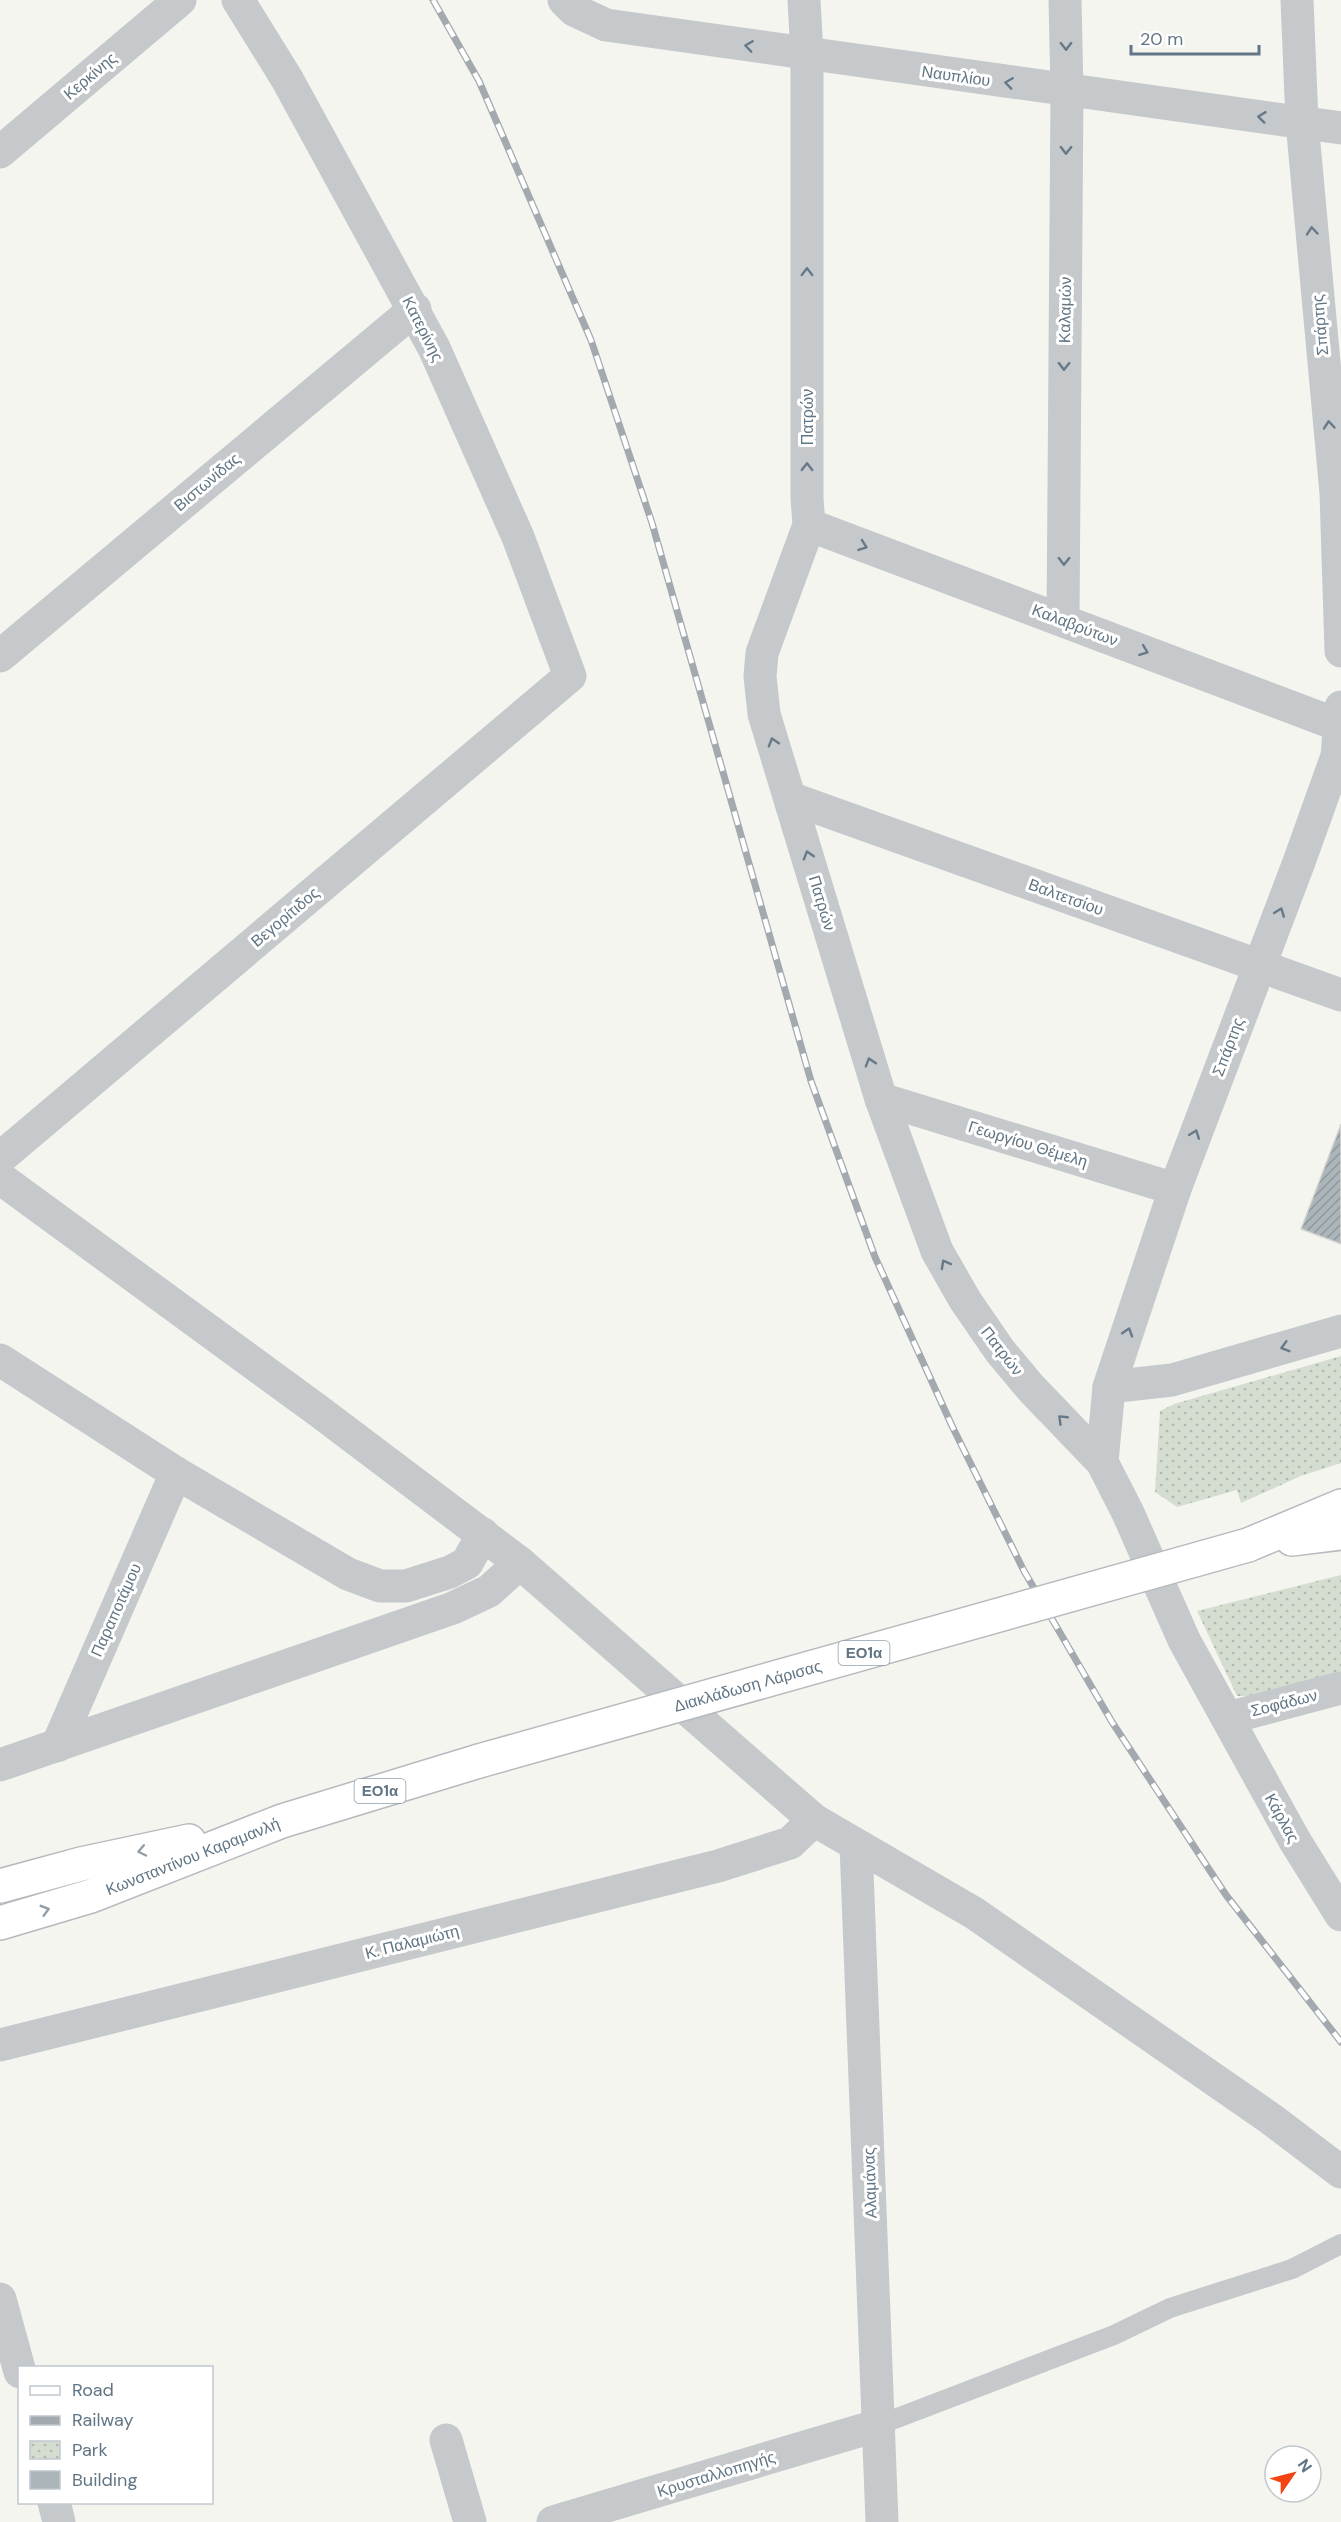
<svg xmlns="http://www.w3.org/2000/svg" width="1341" height="2522" font-family="'DM Sans',sans-serif">
<style>
.park{fill:url(#park-dots)}
.building{fill:url(#building-hatch);stroke:#d6d6d3;stroke-width:1.5}
.lines{fill:none;stroke-linecap:round;stroke-linejoin:round}
.primary-casing{stroke:#b6babe;stroke-width:36}
.lane{stroke:#c6c9cc;stroke-width:20}
.street{stroke:#c6c9cc;stroke-width:33}
.primary{stroke:#fff;stroke-width:33}
.rail-casing{stroke:#a3aaaf;stroke-width:7}
.rail{stroke:#fff;stroke-width:4.5;stroke-dasharray:14;stroke-linecap:butt}
.primary-bridge-casing{stroke:#b6babe;stroke-width:36;stroke-linecap:butt}
.primary-bridge{stroke:#fff;stroke-width:33}
.oneway{stroke:#667988}
.oneway2{stroke:#909ea9}
.labels{text-anchor:middle;dominant-baseline:central;stroke-width:6;stroke-linejoin:round;paint-order:stroke}
.shield{fill:#fff;stroke:#909ea9;stroke-width:1.5}
.shield-label{font-size:15px;font-weight:bold;fill:#617584}
.street-label{font-size:16px;fill:#617584;stroke:#fff}
</style>
<defs>
<pattern id="park-dots" width="8" height="8" patternUnits="userSpaceOnUse" patternTransform="scale(1.5)"><rect width="8" height="8" fill="#d5ddd1"/><path d="M2 2h.1M6 6h.1" fill="none" stroke="#b0b8af" stroke-width="1.8" stroke-linecap="round"/></pattern>
<pattern id="building-hatch" width="6" height="6" patternUnits="userSpaceOnUse" patternTransform="scale(1.5)"><rect width="6" height="6" fill="#acb5b9"/><path d="M-1 1l2-2M0 6l6-6M5 7l2-2" fill="none" stroke="#8f989c"/></pattern>
</defs>
<rect width="100%" height="100%" fill="#f5f5f0"/>
<g class="park">
<path d="M1341,1356V1463L1301,1476L1241,1503L1237,1490L1177,1507L1155,1492L1160,1411L1174,1404Z"/>
<path d="M1341,1575V1674L1255,1696H1237L1197,1611Z"/>
</g>
<path class="building" d="M1341,1124V1244L1301,1229Z"/>
<g class="lines">
<g class="primary-casing">
<g id="primary">
<path d="M1292,1539L1341,1533"/>
<path d="M1248,1545L1341,1506"/>
<path d="M0,1886L81,1864L189,1841"/>
<path id="s1" d="M0,1923L91,1896L282,1821L479,1761"/>
</g>
</g>
<path class="lane" d="M879,2425L1114,2335L1170,2308L1292,2269L1341,2244"/>
<g class="street">
<path d="M564,0L574,10L606,25L1341,128"/>
<path d="M804,0L807,54V498L809,525L762,653L760,676L764,714L881,1099L937,1251L965,1300L1000,1351L1031,1388L1102,1462L1128,1513L1184,1640L1295,1841L1341,1915"/>
<path d="M1297,0L1302,122L1336,493L1341,651"/>
<path d="M0,152L180,0"/>
<path d="M809,525L1341,726"/>
<path d="M1063,620L1067,91L1065,0"/>
<path d="M0,656L415,309"/>
<path d="M790,798L1341,995"/>
<path d="M881,1099L1175,1189"/>
<path d="M0,1158L570,676L518,537L434,348L287,79L238,0"/>
<path d="M0,1178L320,1412L520,1563L814,1820L974,1913L1271,2119L1341,2172"/>
<path d="M0,1360L176,1473L348,1574L380,1586H406L450,1572L467,1563L483,1534"/>
<path d="M1109,1387L1172,1380L1341,1331"/>
<path d="M1102,1462L1109,1387L1175,1189L1299,862L1337,756L1341,707"/>
<path d="M1228,1718L1341,1688"/>
<path d="M57,1746L176,1473"/>
<path d="M0,1765L453,1608L489,1591L520,1563"/>
<path d="M856,1845L882,2522"/>
<path d="M0,2045L718,1866L790,1843L814,1820"/>
<path d="M0,2299L20,2372"/>
<path d="M446,2440L470,2522"/>
<path d="M54,2502L59,2522"/>
<path d="M553,2522L879,2425"/>
</g>
<use href="#primary" class="primary"/>
<g class="rail-casing">
<path id="rail" d="M433,0L479,81L591,340L652,523L811,1081L875,1257L953,1428L1024,1571L1112,1722L1226,1895L1341,2042"/>
</g>
<use href="#rail" class="rail"/>
<g class="primary-bridge-casing">
<g id="primary-bridge">
<path id="s2" d="M479,1761L1248,1545"/>
</g>
</g>
<use href="#primary-bridge" class="primary-bridge"/>
</g>
<defs><path id="oneway-chevron" d="M-2-3.5L2.5 0L-2 3.5" fill="none" stroke-width="1.6" stroke-linecap="round" stroke-linejoin="round" transform="scale(1.5)"/></defs>
<g class="oneway">
<use href="#oneway-chevron" transform="translate(749 46) rotate(-172)"/>
<use href="#oneway-chevron" transform="translate(1066 46) rotate(89)"/>
<use href="#oneway-chevron" transform="translate(1009 83) rotate(-172)"/>
<use href="#oneway-chevron" transform="translate(1262 117) rotate(-173)"/>
<use href="#oneway-chevron" transform="translate(1066 150) rotate(91)"/>
<use href="#oneway-chevron" transform="translate(1312 231) rotate(-95)"/>
<use href="#oneway-chevron" transform="translate(807 272) rotate(-90)"/>
<use href="#oneway-chevron" transform="translate(1064 366) rotate(91)"/>
<use href="#oneway-chevron" transform="translate(1329 425) rotate(-95)"/>
<use href="#oneway-chevron" transform="translate(807 467) rotate(-90)"/>
<use href="#oneway-chevron" transform="translate(863 546) rotate(20)"/>
<use href="#oneway-chevron" transform="translate(1064 561) rotate(91)"/>
<use href="#oneway-chevron" transform="translate(1144 651) rotate(21)"/>
<use href="#oneway-chevron" transform="translate(773 742) rotate(-107)"/>
<use href="#oneway-chevron" transform="translate(808 855) rotate(-107)"/>
<use href="#oneway-chevron" transform="translate(1280 912) rotate(-69)"/>
<use href="#oneway-chevron" transform="translate(870 1062) rotate(-107)"/>
<use href="#oneway-chevron" transform="translate(1195 1134) rotate(-69)"/>
<use href="#oneway-chevron" transform="translate(945 1264) rotate(-119)"/>
<use href="#oneway-chevron" transform="translate(1128 1332) rotate(-72)"/>
<use href="#oneway-chevron" transform="translate(1285 1347) rotate(164)"/>
<use href="#oneway-chevron" transform="translate(1062 1419) rotate(-136)"/>
</g>
<g class="oneway2">
<use href="#oneway-chevron" transform="translate(142 1851) rotate(168)"/>
<use href="#oneway-chevron" transform="translate(45 1910) rotate(-16)"/>
</g>
<g class="labels">
<g class="shield">
<rect x="838.5" y="1641" width="51" height="24" rx="4.5"/>
<rect x="354.5" y="1779" width="51" height="24" rx="4.5"/>
</g>
<g class="shield-label">
<text x="864" y="1653">ΕΟ1α</text>
<text x="380" y="1791">ΕΟ1α</text>
</g>
<g class="street-label">
<text transform="translate(90 76) rotate(-40)">Κερκίνης</text>
<text transform="translate(956 76) rotate(8)">Ναυπλίου</text>
<text transform="translate(1065 310) rotate(-89)">Καλαμών</text>
<text transform="translate(1320 325) rotate(-95)">Σπάρτης</text>
<text transform="translate(423 329) rotate(63)">Κατερίνης</text>
<text transform="translate(807 417) rotate(-90)">Πατρών</text>
<text transform="translate(207 482) rotate(-40)">Βιστωνίδας</text>
<text transform="translate(1075 625) rotate(21)">Καλαβρύτων</text>
<text transform="translate(1066 897) rotate(20)">Βαλτετσίου</text>
<text transform="translate(822 903) rotate(73)">Πατρών</text>
<text transform="translate(285 917) rotate(-40)">Βεγορίτιδος</text>
<text transform="translate(1228 1047) rotate(-69)">Σπάρτης</text>
<text transform="translate(1028 1144) rotate(17)">Γεωργίου Θέμελη</text>
<text transform="translate(1002 1351) rotate(52)">Πατρών</text>
<text transform="translate(116 1610) rotate(-66)">Παραποτάμου</text>
<text stroke="none"><textPath href="#s2" startOffset="279">Διακλάδωση Λάρισας</textPath></text>
<text transform="translate(1284 1703) rotate(-14)">Σοφάδων</text>
<text transform="translate(1282 1818) rotate(61)">Κάρλας</text>
<text stroke="none"><textPath href="#s1" startOffset="204">Κωνσταντίνου Καραμανλή</textPath></text>
<text transform="translate(412 1942) rotate(-14)">Κ. Παλαμιώτη</text>
<text transform="translate(870 2183) rotate(-92)">Αλαμάνας</text>
<text transform="translate(716 2474) rotate(-17)">Κρυσταλλοπηγής</text>
</g>
</g>
<rect x="18" y="2366" width="195" height="138" fill="#ffffff" stroke="#c0c8ce" stroke-width="1.5"/>
<rect x="30" y="2386" width="30" height="9" fill="#ffffff" stroke="#c0c8ce" stroke-width="1.5"/>
<text x="72" y="2396" font-size="18" fill="#617584">Road</text>
<rect x="30" y="2416" width="30" height="9" fill="#a3aaaf" stroke="#c0c8ce" stroke-width="1.5"/>
<text x="72" y="2426" font-size="18" fill="#617584">Railway</text>
<rect x="30" y="2441" width="30" height="18" fill="url(#park-dots)" stroke="#c0c8ce" stroke-width="1.5"/>
<text x="72" y="2456" font-size="18" fill="#617584">Park</text>
<rect x="30" y="2471" width="30" height="18" fill="#acb5b9" stroke="#c0c8ce" stroke-width="1.5"/>
<text x="72" y="2486" font-size="18" fill="#617584">Building</text>
<g transform="translate(1293 2474) rotate(55)"><circle r="28" fill="#ffffff" stroke="#c0c8ce" stroke-width="1.5"/>
<path d="M0-4.5L10 22L0 15L-10 22Z" fill="#f34412"/>
<text y="-9" font-size="16" font-weight="bold" text-anchor="middle" fill="#617584">N</text>
</g>
<path d="M1131 45v9h128v-9" fill="none" stroke="#617584" stroke-width="3"/>
<text x="1140" y="45" font-size="18" fill="#617584" stroke="#ffffff" stroke-width="4.5" paint-order="stroke">20 m</text>
</svg>
